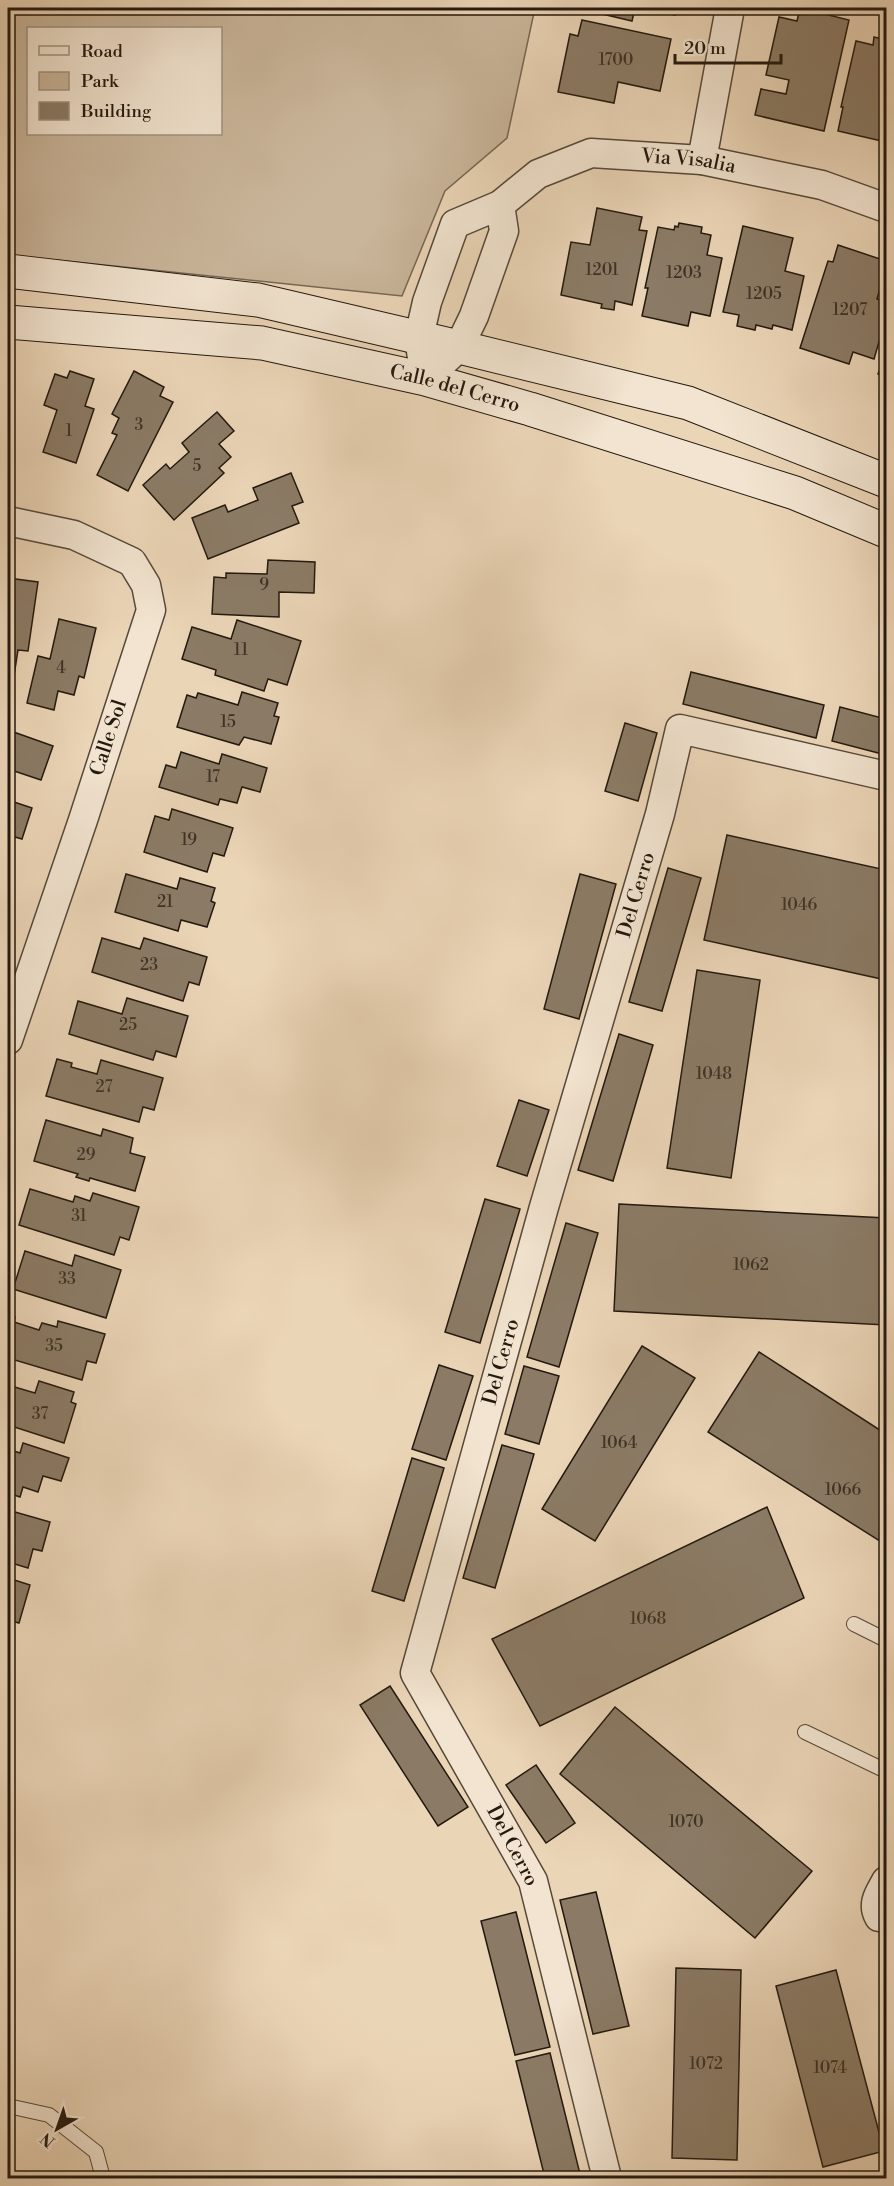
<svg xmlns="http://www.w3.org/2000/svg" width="894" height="2186" font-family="'Libre Bodoni',serif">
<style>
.green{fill:#c9b59a;stroke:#766754;stroke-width:1.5;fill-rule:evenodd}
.building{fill:#8b7b66;stroke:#24190f;stroke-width:1.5}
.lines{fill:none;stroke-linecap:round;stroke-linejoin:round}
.lane-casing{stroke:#564839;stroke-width:16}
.street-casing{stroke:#564839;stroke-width:31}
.secondary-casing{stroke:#24190f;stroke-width:35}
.lane{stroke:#f2e4d0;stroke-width:14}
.street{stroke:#f2e4d0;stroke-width:28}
.secondary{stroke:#f2e4d0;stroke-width:33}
.labels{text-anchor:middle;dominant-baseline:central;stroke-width:4.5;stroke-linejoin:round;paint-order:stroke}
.number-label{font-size:16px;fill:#3e3225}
.street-label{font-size:20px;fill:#24190f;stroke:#f2e4d0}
</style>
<rect width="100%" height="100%" fill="#ebd5b7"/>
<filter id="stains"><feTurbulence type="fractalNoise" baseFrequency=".00333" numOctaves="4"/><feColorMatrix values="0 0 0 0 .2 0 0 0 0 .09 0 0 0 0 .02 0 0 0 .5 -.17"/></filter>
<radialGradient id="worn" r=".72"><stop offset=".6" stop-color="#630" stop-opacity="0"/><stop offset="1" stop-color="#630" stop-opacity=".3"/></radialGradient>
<path class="green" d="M8,8H535L507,138L445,191L402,296L8,255ZM28,28H220V134H28Z"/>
<g class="building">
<path d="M577,8H635L632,21Z"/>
<path d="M641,8H676L675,15Z"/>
<path d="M800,8L849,20L824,131L755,115L761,89L786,94L789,80L766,75L779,17L797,21Z"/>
<path d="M582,20L671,39L660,91L618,82L614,103L558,92L570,34L578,36Z"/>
<path d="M874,37L886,40V142L838,131L843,107H841L856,41L873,45Z"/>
<path d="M597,208L642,217L639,230L647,231L632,305L615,301L614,310L601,308L602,304L561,295L571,242L590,245Z"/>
<path d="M679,223L702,227L701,233L711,235L707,255L722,258L710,316L691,312L688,326L642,316L648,288H645L658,227L674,230L675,226L678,227Z"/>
<path d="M743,226L793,238L785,271L804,276L792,330L773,325L772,329L756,325L755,330L737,326L739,315L723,312Z"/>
<path d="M838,245L886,261V286L881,285L877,299L886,302V318L874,359L853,352L849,364L800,348L828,261L833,262Z"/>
<path d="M886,354V378L878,374Z"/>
<path d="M70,371L94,379L85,406L94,409L76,463L43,452L57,410L44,405L55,374L67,378Z"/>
<path d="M134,371L164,387L160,396L173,402L128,491L97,475L117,435L112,433L119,418L112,414Z"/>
<path d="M217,412L234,431L219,444L231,457L219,468L224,473L174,520L143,485L166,464L170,469L189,452L182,443Z"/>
<path d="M291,473L303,502L292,506L299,523L208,559L192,518L225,505L228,512L258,500L253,488Z"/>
<path d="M268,560L315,562L314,593L279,592V617L212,614L214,577L226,578V573L267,574Z"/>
<path d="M8,578L38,582L28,651L18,650L14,676L8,675Z"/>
<path d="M59,619L96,628L84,678L79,676L74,695L58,691L54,710L27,703L38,656L50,659Z"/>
<path d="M237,620L301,641L287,685L268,679L264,691L215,675L216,670L182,659L192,627L231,639Z"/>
<path d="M691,672L824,705L816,738L683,704Z"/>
<path d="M242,692L278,703L274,716L279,717L271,744L244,737L239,745L177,727L187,695L196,698L198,693L238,705Z"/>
<path d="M840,707L886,719V755L832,741Z"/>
<path d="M625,723L657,733L638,801L605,791Z"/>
<path d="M8,730L53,746L41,780L8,769Z"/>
<path d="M181,752L219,764L222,754L267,768L260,792L242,787L237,803L220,799L218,805L159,787L166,765L176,768Z"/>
<path d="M8,800L32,808L22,839L8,835Z"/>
<path d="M172,809L233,828L224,856L213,853L207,872L144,852L155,816L169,820Z"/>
<path d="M727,835L886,870V980L704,940Z"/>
<path d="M668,868L701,878L662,1011L629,1002Z"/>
<path d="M126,874L177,889L180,878L215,888L211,901L215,903L207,927L181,920L178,931L115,912Z"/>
<path d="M580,874L616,884L579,1019L544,1009Z"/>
<path d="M102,938L140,949L144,938L207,957L199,985L189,982L183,1001L92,972Z"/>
<path d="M697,970L760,980L731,1178L667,1168Z"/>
<path d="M127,998L188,1016L176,1057L156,1051L153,1060L69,1034L78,1001L122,1014Z"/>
<path d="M619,1034L653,1045L613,1181L578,1170Z"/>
<path d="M57,1059L72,1063L71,1067L97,1074L101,1060L163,1078L154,1110L143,1107L139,1122L46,1096Z"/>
<path d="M519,1100L549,1110L527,1176L497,1166Z"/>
<path d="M46,1120L101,1136L103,1129L133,1138L130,1153L145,1157L135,1191L90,1178L89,1181L76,1177L78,1174L34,1161Z"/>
<path d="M30,1189L73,1202L75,1196L90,1201L93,1193L139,1207L129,1240L120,1237L114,1255L19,1225Z"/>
<path d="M485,1199L520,1209L480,1343L445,1332Z"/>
<path d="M619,1204L886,1218V1325L614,1311Z"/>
<path d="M566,1223L598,1233L559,1367L527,1357Z"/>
<path d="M25,1251L72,1266L75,1255L121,1270L106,1318L13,1289Z"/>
<path d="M8,1315L15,1317L14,1322L39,1330L42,1323L57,1327L58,1321L105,1334L96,1363L87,1361L82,1380L8,1358Z"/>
<path d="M642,1346L695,1378L595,1541L542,1509Z"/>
<path d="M759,1352L886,1434V1545L708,1432Z"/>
<path d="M439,1365L473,1376L446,1460L412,1449Z"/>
<path d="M524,1366L559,1376L539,1444L505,1434Z"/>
<path d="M39,1381L74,1392L71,1402L76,1404L64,1443L8,1425V1385L35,1393Z"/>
<path d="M23,1443L69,1458L61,1481L43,1476L38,1492L23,1487L20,1497L8,1493V1449L20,1453Z"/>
<path d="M502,1445L534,1454L495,1588L463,1578Z"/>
<path d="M412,1458L444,1468L404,1601L372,1591Z"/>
<path d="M767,1507L804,1598L540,1726L492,1639Z"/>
<path d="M8,1510L50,1522L42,1551L33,1549L28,1568L8,1562Z"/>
<path d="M8,1578L30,1585L19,1623L8,1620Z"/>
<path d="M390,1686L468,1807L438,1826L360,1705Z"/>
<path d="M615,1707L812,1871L755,1938L560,1774Z"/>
<path d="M536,1765L575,1823L546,1843L506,1785Z"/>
<path d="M596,1892L629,2026L593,2034L560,1900Z"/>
<path d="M516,1912L550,2047L515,2055L481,1921Z"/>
<path d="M676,1968L741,1970L737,2160L672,2158Z"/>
<path d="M836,1970L884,2151L823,2167L776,1986Z"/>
<path d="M550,2053L581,2178H545L516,2061Z"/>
</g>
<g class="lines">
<g class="lane-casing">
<g id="lane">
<path d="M854,1624L886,1640"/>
<path d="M805,1732L886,1771"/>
<path d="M8,2106L49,2115L96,2152L103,2178"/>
</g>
</g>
<g class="street-casing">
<g id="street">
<path d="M702,160L730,8"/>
<path d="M442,363L459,347L474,316L504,231L500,205"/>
<path id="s1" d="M425,379L419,337L427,302L455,224L500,205L538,174L591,153L702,160L822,185L886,208"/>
<path d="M8,521L74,535L132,562L146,585L151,610L83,820L8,1040"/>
<path d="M886,1881C880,1893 871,1903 879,1917L886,1918"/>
<path id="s2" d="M607,2178L533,1881L415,1673L544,1207L660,814L680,729L886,776"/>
</g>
</g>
<g class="secondary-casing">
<g id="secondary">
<path d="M8,271L258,300L459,347L688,403L886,481"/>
<path id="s3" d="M8,322L262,343L425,379L530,409L795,493L886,531"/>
</g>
</g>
<use href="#lane" class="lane"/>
<use href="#street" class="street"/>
<use href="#secondary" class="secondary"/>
</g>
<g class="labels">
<g class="number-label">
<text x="616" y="60">1700</text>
<text x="602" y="270">1201</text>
<text x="684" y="273">1203</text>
<text x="764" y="294">1205</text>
<text x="850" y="310">1207</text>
<text x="139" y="425">3</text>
<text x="69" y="431">1</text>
<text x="197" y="466">5</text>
<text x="264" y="585">9</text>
<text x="241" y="650">11</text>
<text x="61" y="668">4</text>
<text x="228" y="722">15</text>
<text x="213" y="777">17</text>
<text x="189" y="840">19</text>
<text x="165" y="902">21</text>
<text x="799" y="905">1046</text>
<text x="149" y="965">23</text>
<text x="128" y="1025">25</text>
<text x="714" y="1074">1048</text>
<text x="104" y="1087">27</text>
<text x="86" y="1155">29</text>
<text x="79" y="1216">31</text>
<text x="751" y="1265">1062</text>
<text x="67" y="1279">33</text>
<text x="54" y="1346">35</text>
<text x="40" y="1414">37</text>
<text x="619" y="1443">1064</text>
<text x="843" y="1490">1066</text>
<text x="648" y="1619">1068</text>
<text x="686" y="1822">1070</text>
<text x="706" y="2064">1072</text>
<text x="830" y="2068">1074</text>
</g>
<g class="street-label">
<text stroke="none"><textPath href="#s1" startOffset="414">Via Visalia</textPath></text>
<text stroke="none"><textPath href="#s3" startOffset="453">Calle del Cerro</textPath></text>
<text transform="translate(109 738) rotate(-72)">Calle Sol</text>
<text stroke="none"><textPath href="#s2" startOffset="1354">Del Cerro</textPath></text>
<text stroke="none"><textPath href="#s2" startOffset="868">Del Cerro</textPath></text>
<text transform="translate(512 1846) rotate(62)">Del Cerro</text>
</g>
</g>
<rect width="894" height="2186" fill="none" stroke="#ebd5b7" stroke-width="30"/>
<rect x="9" y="9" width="876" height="2168" fill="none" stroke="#24190f" stroke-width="3"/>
<rect x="15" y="15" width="864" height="2156" fill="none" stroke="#24190f" stroke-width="1.5"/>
<rect x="27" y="27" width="195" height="108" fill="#f2e4d0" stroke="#a09383" stroke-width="1.5"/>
<rect x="39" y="46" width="30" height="9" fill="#f2e4d0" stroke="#a09383" stroke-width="1.5"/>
<text x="81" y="57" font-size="18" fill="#24190f">Road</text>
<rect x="39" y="72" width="30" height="18" fill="#c9b59a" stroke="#a09383" stroke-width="1.5"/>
<text x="81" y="87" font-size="18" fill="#24190f">Park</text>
<rect x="39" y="102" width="30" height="18" fill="#8b7b66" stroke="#a09383" stroke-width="1.5"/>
<text x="81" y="117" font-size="18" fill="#24190f">Building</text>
<g transform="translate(57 2129) rotate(220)" stroke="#f2e4d0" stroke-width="4.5" paint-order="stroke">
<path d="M0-4.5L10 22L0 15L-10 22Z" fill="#24190f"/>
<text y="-9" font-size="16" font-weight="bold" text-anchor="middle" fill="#24190f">N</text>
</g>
<path d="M675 54v9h106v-9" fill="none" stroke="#24190f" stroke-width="3"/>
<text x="684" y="54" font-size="18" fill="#24190f" stroke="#f2e4d0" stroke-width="4.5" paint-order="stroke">20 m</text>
<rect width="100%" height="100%" filter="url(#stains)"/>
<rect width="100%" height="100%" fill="url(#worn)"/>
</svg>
